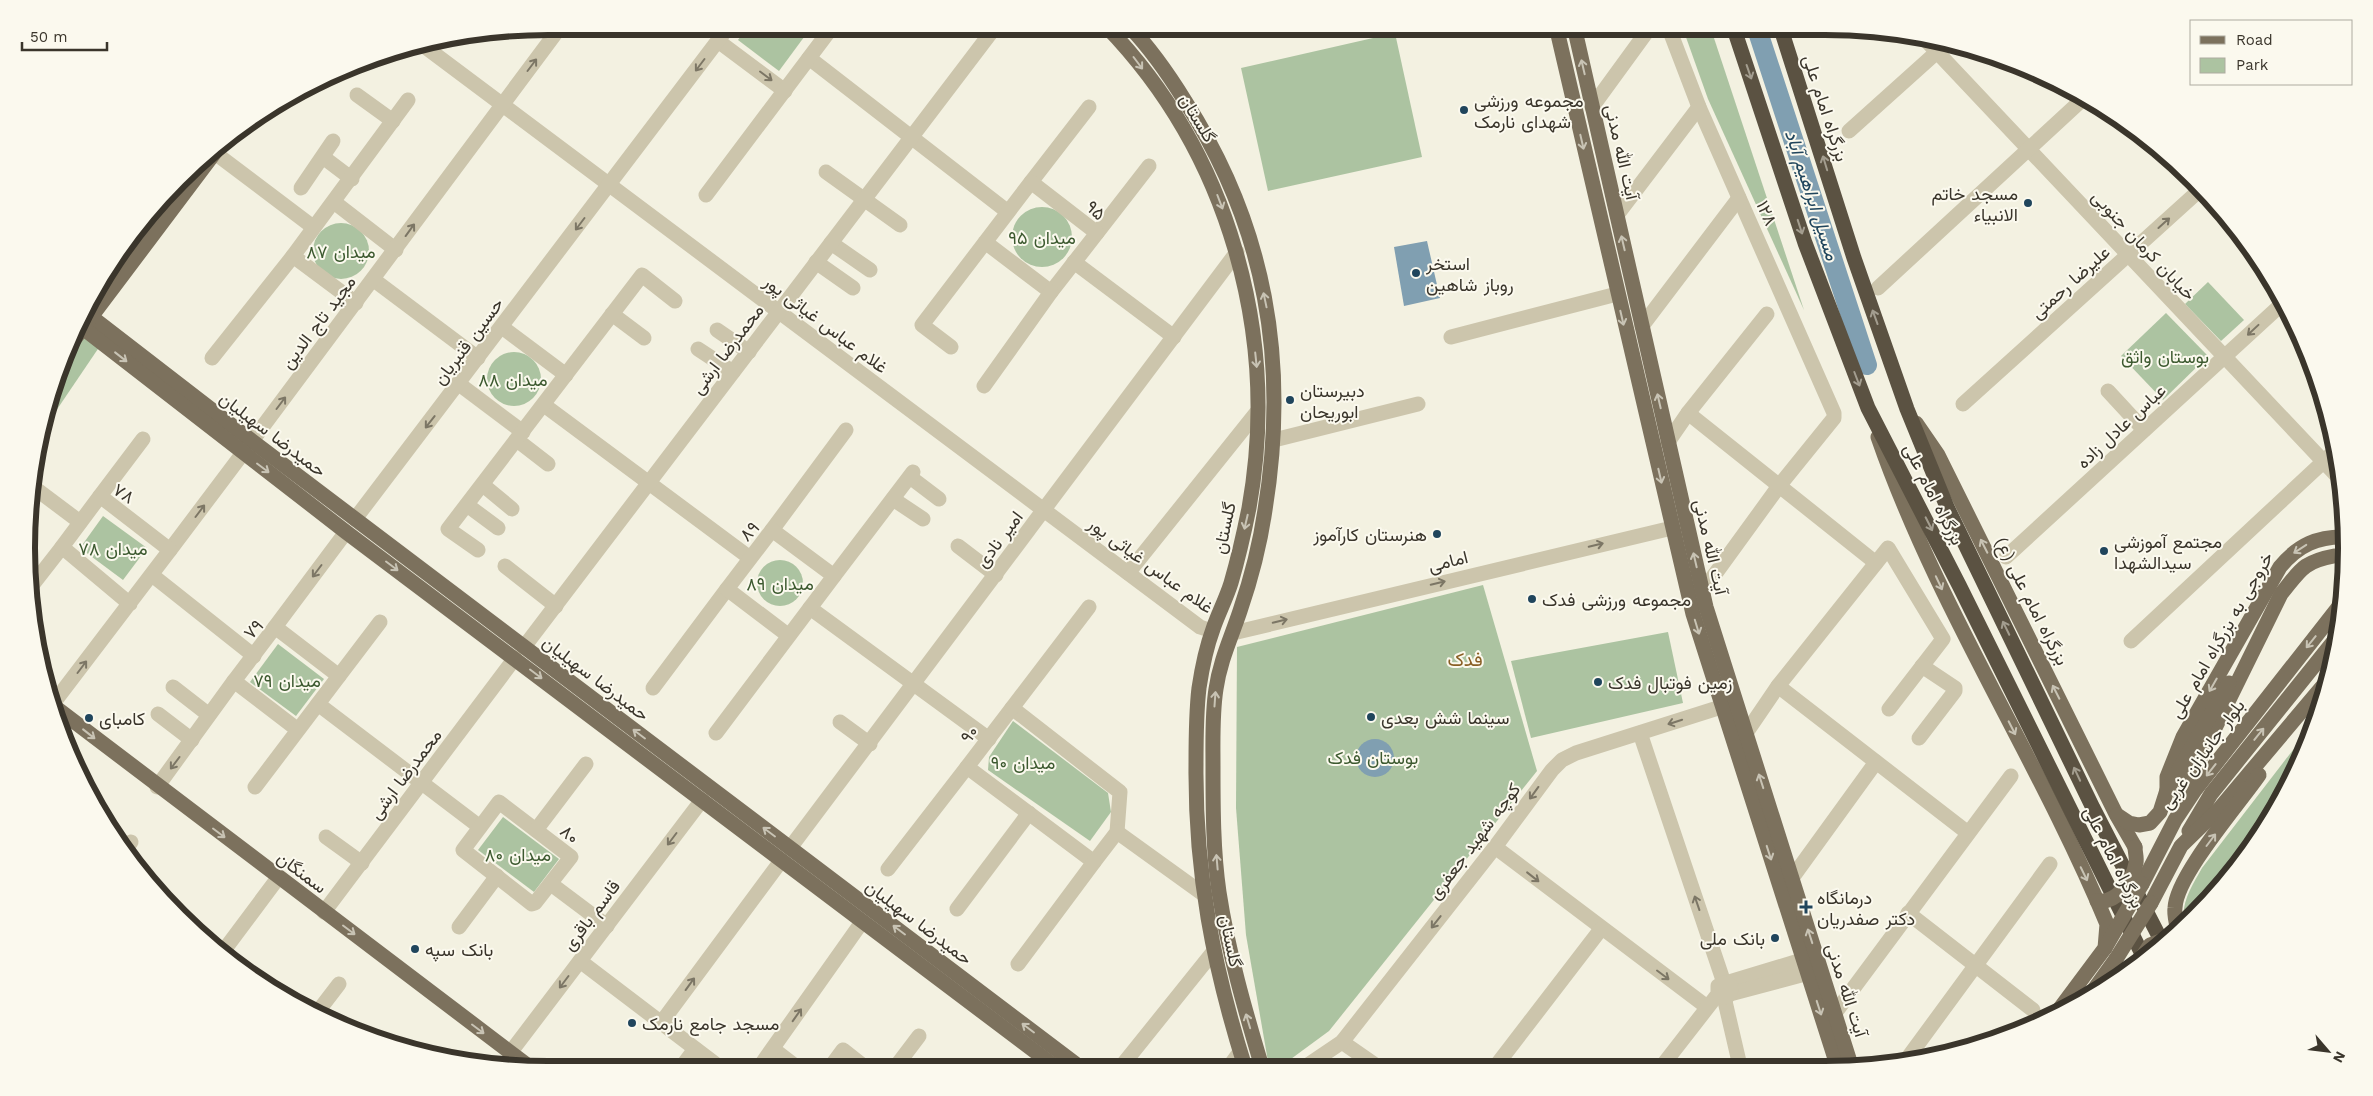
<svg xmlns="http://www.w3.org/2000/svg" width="2373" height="1096" font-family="'Work Sans',Vazirmatn,sans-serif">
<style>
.green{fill:#acc3a1}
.water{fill:#809fb1}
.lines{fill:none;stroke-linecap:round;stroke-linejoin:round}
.river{stroke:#809fb1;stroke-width:20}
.minor{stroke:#ccc5ac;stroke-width:15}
.major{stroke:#7c715d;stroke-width:15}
.highway{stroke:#5b5242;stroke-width:15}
.major-bridge{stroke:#7c715d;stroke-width:15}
.oneway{stroke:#c8c3b4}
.oneway2{stroke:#7c7665}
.oneway3{stroke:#a39d8f}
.poi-dot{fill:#20455c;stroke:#fbf9ee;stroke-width:2}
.labels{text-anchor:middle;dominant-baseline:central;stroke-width:4;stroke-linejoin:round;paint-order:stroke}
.poi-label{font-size:18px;fill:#3a352b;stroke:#fbf9ee;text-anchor:start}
.street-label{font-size:18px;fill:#3a352b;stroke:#fbf9ee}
.park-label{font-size:18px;fill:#3c592f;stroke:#fbf9ee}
.water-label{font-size:19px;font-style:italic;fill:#20455c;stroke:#fbf9ee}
.neighbourhood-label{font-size:19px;fill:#895e24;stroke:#fbf9ee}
.rim{fill:none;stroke:#3a352b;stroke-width:6}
</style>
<rect width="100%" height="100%" fill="#f3f1e1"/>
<g class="green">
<path d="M748,26H806L810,29L779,71L738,40Z"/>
<path d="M1682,26H1710L1804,310L1708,99Z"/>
<path d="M1395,33L1422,157L1268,191L1241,68Z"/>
<circle cx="1042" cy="237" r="30"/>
<circle cx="341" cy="251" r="28"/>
<path d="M2208,282L2244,320L2221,341L2185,304Z"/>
<path d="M2166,313L2208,356L2163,400L2121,356Z"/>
<path d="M90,316L104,340L39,436C52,386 61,358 90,316Z"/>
<circle cx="514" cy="379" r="27"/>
<path d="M103,516L147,548L123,580L80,548Z"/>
<circle cx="780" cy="583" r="23"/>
<path d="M1483,585L1537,771L1329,1031L1280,1067H1269L1246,935L1236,808L1237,647Z"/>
<path d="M1668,632L1683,703L1531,738L1511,661Z"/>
<path d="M278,644L324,679L296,716L250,682Z"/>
<path d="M2316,720L2307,747L2239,865L2184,921C2181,902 2193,884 2202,868Z"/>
<path d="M1013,721L1108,793L1111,812L1090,841L988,770L989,757Z"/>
<path d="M503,817L559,859L534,892L478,850Z"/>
</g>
<g class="water">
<path d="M1427,241L1440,298L1404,306L1394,247Z"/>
<circle cx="1375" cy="758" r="19"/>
</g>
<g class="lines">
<path class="river" d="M1756,26L1867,365"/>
<g class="minor">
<path d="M1668,26L1699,107L1834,413V418L1779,486L1702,592"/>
<path d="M1922,36L2340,479"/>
<path d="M718,41L785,91"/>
<path d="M420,43L1200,627L1212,631"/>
<path d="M809,58L1008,212"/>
<path d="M357,95L393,121"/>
<path d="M1592,107L1651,26"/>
<path d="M1849,131L1947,43"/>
<path d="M215,153L313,227"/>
<path d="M323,157L352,179"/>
<path d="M826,172L900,225"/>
<path d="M1031,182L1089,107"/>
<path d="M301,188L333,141"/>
<path d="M706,195L833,26"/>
<path d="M334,202L396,250"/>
<path d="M1617,215L1699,107"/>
<path d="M1097,233L1149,166"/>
<path d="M831,243L870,270"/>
<path d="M816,262L853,288"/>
<path d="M1074,262L1174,337"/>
<path d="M374,280L478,358"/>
<path d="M1878,288L2084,98"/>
<path d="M356,303L293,256L408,100"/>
<path d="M612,314L644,338"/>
<path d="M1642,326L1739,198"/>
<path d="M502,327L566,375"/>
<path d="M717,330L749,352"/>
<path d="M1451,337L1617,294"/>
<path d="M951,347L922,325L1031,182L1097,233L1051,292L985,242"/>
<path d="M698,349L733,372"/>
<path d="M212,358L293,256"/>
<path d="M459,384L523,432"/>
<path d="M984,386L1051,292"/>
<path d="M2108,391L2144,430"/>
<path d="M1963,404L2202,188"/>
<path d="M544,405L750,558"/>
<path d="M1688,413L1876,563"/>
<path d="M517,440L548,464"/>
<path d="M1274,440L1418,404"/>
<path d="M252,441L561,26"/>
<path d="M1668,442L1688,413L1767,314"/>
<path d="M910,477L939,499"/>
<path d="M483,485L512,509"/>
<path d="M32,486L80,522"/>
<path d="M100,496L143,439"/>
<path d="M893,499L923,519"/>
<path d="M467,505L498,528"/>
<path d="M355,519L729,26"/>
<path d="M772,530L846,430"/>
<path d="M958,546L996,575"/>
<path d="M170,550L243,453"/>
<path d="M478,550L448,529L642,275L675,301"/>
<path d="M2006,557L2283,303"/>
<path d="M505,566L556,606"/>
<path d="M1128,573L1257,412"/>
<path d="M152,575L254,656"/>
<path d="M834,576L913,472"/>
<path d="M30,588L62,547"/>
<path d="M810,608L989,739"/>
<path d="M275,627L346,532"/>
<path d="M1233,633L1672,528"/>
<path d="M2131,641L2337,449"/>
<path d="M524,647L996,26"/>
<path d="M339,676L380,622"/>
<path d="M1778,686L1968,833"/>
<path d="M173,687L209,715"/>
<path d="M653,688L727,589"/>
<path d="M318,704L480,827"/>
<path d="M52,705L170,550L100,496L62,547L130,604"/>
<path d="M1012,708L1120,792L1117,832L1094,862L967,767Z"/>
<path d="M1012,708L1089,607"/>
<path d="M158,714L192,740"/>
<path d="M840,722L870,744"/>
<path d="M716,733L834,576L772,530L727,589L789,636"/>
<path d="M1640,733L1724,983"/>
<path d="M1746,733L1778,686L1888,548L1943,639L1889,709"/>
<path d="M1919,738L1955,691V688L1922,666"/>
<path d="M157,787L234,681"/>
<path d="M255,787L339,676L275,627L234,681L298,730"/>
<path d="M499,802L571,857L535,903L532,904L463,850Z"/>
<path d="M536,830L586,764"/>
<path d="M1117,832L1203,894"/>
<path d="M326,837L362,863"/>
<path d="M1495,847L1707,1007"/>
<path d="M790,848L1237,252"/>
<path d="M125,850L131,842"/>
<path d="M888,869L967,767"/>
<path d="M1792,878L1876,762"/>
<path d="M551,884L607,926"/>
<path d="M957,909L1029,813"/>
<path d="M324,912L515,658"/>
<path d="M1908,913L2033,1010"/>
<path d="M459,927L497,876"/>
<path d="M222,953L278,878"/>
<path d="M580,961L722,1069"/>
<path d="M1018,964L1094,862"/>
<path d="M1726,983L1815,956"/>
<path d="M1730,994L1820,970"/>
<path d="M1724,997L1740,1066"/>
<path d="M1835,1013L2011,776"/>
<path d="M316,1014L339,984"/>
<path d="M661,1023L781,861"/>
<path d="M1342,1042L1378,1067"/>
<path d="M773,1049L799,1069"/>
<path d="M510,1053L702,800"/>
<path d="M1904,1063L2050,864"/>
<path d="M1662,1066L1718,994V986L1724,983L1730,985L1731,990L1728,996L1724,997L1718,994"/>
<path d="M1229,1067L1240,1052"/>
<path d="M1305,1067L1342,1042L1495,847L1552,770L1562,760L1576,753L1721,707"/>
<path d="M1495,1067L1601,929"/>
<path d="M1034,1068L1042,1057"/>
<path d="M1120,1068L1214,951"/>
<path d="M680,1069L695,1049"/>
<path d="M758,1069L862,922"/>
<path d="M829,1069L843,1050L867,1069"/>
<path d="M894,1069L919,1036"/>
</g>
<g class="major">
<path d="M1106,26C1229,153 1280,335 1249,508C1244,533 1238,559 1231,583C1226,599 1218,614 1213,629C1206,648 1202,668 1199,688C1196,713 1196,739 1196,765C1195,873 1213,965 1245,1067"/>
<path d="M1129,26C1150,48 1169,75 1185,101C1266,227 1289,362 1265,510C1260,544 1251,579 1240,611C1231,638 1220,661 1216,689C1212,714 1213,740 1213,766C1213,807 1213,851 1219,892C1228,951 1245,1010 1262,1067"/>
<path d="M1556,26L1693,614L1837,1065"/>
<path d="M1574,26L1706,607L1851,1065"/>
<path d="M85,312L252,441L1081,1068"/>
<path d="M79,325L346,532L1057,1068"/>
<path d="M70,345L222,143"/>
<path d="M1916,423L1938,455L2116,814L2135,847"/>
<path d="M1878,437C1937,607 2038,758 2107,924L2105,948L2058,1011"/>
<path d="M51,704L531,1068"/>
<path d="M2167,790V777L2183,737L2280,567C2298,545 2318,536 2346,537"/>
<path d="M2181,797L2281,594C2300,571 2302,562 2334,556"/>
<path d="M2117,815L2129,823L2139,825L2150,823L2160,812L2167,790L2229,683"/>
<path d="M2189,831L2211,794L2338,636"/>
<path d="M2142,884L2175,820L2195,790L2341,604"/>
<path d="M2151,903L2181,846L2220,808L2327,681"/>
<path d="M2177,927C2176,921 2174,914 2175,908C2176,876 2239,804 2259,775"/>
<path d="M2093,991L2116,959"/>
</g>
<g class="highway">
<path d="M1733,26L1805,243L1868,408L1959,585L2145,960"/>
<path d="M1780,26L1854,258L1907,409L1947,507L2093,808L2162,942"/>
</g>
<g class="major-bridge">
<path d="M2097,901C2117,904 2133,880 2136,863C2137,858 2135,852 2135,847"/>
<path d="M2105,948L2142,884"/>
<path d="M2116,959L2151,903"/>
<path d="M2137,965L2150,945L2166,939"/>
</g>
</g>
<defs><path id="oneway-shaft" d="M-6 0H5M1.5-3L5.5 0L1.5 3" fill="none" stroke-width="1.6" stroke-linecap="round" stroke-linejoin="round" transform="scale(1.25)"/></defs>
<g class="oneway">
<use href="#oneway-shaft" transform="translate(1138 63) rotate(53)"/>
<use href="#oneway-shaft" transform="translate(1583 67) rotate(-103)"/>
<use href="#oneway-shaft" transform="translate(1582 142) rotate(77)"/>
<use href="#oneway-shaft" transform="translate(1220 202) rotate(69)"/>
<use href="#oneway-shaft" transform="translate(1623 243) rotate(-103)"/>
<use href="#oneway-shaft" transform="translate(1265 300) rotate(-102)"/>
<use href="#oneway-shaft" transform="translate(1622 318) rotate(77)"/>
<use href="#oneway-shaft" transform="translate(121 357) rotate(38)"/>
<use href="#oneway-shaft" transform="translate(1256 360) rotate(84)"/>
<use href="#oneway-shaft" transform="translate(1659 401) rotate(-103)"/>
<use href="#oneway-shaft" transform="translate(263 468) rotate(37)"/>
<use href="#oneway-shaft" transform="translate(1660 476) rotate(77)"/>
<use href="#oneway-shaft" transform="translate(1246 522) rotate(103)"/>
<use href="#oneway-shaft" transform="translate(1984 546) rotate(-117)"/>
<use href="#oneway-shaft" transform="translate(2300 549) rotate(147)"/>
<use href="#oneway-shaft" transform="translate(1695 560) rotate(-103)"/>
<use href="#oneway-shaft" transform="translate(392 566) rotate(37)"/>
<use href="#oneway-shaft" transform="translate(1939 583) rotate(65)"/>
<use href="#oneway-shaft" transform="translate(1697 627) rotate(73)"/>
<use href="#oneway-shaft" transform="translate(2311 642) rotate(129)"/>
<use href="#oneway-shaft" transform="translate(536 674) rotate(37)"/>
<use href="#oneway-shaft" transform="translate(2213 685) rotate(120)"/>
<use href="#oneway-shaft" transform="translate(2056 692) rotate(-117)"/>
<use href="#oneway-shaft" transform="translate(1215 699) rotate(-86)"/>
<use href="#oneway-shaft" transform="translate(2012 728) rotate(63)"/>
<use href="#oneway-shaft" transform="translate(89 734) rotate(38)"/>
<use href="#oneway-shaft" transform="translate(639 734) rotate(-143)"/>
<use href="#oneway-shaft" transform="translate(2259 734) rotate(-51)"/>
<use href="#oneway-shaft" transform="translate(2211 770) rotate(128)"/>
<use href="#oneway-shaft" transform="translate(1761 781) rotate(-108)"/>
<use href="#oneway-shaft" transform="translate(769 832) rotate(-143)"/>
<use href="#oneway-shaft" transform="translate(219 833) rotate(37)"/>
<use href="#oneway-shaft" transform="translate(2211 840) rotate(-53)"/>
<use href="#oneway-shaft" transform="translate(1769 853) rotate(72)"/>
<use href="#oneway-shaft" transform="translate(1217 862) rotate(-95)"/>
<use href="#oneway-shaft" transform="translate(2084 874) rotate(64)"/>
<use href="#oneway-shaft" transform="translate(349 930) rotate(37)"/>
<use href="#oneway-shaft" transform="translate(899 930) rotate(-143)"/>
<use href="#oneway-shaft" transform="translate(1810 936) rotate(-108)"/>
<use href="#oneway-shaft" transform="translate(1819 1008) rotate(72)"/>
<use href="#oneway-shaft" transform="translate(1248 1021) rotate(-107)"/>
<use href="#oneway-shaft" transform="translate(1028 1028) rotate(-143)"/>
<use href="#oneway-shaft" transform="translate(478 1029) rotate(37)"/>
</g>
<g class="oneway2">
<use href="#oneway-shaft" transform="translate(532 65) rotate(-53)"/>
<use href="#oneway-shaft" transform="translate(700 65) rotate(127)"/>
<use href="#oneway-shaft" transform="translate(766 76) rotate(37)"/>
<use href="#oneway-shaft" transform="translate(2164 223) rotate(-42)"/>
<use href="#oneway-shaft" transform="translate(580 224) rotate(127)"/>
<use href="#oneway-shaft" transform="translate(410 230) rotate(-54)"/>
<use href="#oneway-shaft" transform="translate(2253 330) rotate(137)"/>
<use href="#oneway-shaft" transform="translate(281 403) rotate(-53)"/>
<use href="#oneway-shaft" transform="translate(430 422) rotate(128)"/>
<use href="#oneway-shaft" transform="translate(200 511) rotate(-53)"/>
<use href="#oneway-shaft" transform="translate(1596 545) rotate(-13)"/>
<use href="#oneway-shaft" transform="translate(317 571) rotate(127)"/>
<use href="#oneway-shaft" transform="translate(1438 583) rotate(-14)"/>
<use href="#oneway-shaft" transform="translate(1280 621) rotate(-14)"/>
<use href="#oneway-shaft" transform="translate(82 667) rotate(-53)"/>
<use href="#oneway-shaft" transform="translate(1675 722) rotate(162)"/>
<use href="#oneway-shaft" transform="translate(175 763) rotate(127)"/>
<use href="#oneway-shaft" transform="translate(1534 793) rotate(126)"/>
<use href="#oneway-shaft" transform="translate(672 839) rotate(127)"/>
<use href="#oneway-shaft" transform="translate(1533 877) rotate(38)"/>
<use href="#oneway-shaft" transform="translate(1697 903) rotate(-109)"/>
<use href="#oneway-shaft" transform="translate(1436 922) rotate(128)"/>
<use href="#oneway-shaft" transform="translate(1663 975) rotate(37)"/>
<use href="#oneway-shaft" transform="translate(564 982) rotate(127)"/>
<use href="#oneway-shaft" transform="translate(690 984) rotate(-54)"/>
<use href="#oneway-shaft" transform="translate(797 1015) rotate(-55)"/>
</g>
<g class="oneway3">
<use href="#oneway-shaft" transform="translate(1749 72) rotate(71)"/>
<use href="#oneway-shaft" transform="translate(1825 163) rotate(-107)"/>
<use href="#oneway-shaft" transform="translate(1800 227) rotate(72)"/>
<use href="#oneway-shaft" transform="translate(1875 317) rotate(-110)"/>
<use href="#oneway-shaft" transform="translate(1857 379) rotate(69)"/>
<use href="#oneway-shaft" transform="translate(1929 524) rotate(63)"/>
<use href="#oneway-shaft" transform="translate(2006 628) rotate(-116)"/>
<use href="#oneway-shaft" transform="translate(2077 774) rotate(-115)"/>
</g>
<g class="poi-dot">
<circle cx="1464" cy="110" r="5"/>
<circle cx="2028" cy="203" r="5"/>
<circle cx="1416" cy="273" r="5"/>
<circle cx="1290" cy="400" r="5"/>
<circle cx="1437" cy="534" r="5"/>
<circle cx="2104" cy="551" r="5"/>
<circle cx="1532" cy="599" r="5"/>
<circle cx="1598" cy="682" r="5"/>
<circle cx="1371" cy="717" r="5"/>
<circle cx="89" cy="718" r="5"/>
<path d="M1803.5 899.5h5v5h5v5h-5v5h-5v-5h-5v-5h5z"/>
<circle cx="1775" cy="938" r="5"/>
<circle cx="415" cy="949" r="5"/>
<circle cx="632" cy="1023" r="5"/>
</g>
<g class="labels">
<g class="poi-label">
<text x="1474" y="100">مجموعه ورزشی<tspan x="1474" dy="21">شهدای نارمک</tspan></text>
<text x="2018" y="193" text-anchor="end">مسجد خاتم<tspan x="2018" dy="21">الانبیاء</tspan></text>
<text x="1426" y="263">استخر<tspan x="1426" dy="21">روباز شاهین</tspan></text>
<text x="1300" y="390">دبیرستان<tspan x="1300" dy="21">ابوریحان</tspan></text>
<text x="1427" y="534" text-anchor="end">هنرستان کارآموز</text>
<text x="2114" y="541">مجتمع آموزشی<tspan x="2114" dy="21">سیدالشهدا</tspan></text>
<text x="1542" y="599">مجموعه ورزشی فدک</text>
<text x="1608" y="682">زمین فوتبال فدک</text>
<text x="1381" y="717">سینما شش بعدی</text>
<text x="99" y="718">کامبای</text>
<text x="1817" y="897">درمانگاه<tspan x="1817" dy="21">دکتر صفدریان</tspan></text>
<text x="1765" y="938" text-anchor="end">بانک ملی</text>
<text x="425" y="949">بانک سپه</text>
<text x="642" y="1023">مسجد جامع نارمک</text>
</g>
<g class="street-label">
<text transform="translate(1826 108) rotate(72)">بزرگراه امام علی</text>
<text transform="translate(1198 118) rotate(59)">گلستان</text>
<text transform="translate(1622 152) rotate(77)">آیت الله مدنی</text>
<text transform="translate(1096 210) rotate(44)">۹۵</text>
<text transform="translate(1767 213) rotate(66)">۱۲۸</text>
<text transform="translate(2144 245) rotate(47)">خیابان کرمان جنوبی</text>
<text transform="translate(2070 282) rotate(-42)">علیرضا رحمتی</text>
<text transform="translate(318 322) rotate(-53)">مجید تاج الدین</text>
<text transform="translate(826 324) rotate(37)">غلام عباس غیاثی ‌پور</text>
<text transform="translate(468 341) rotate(-53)">حسین قنبریان</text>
<text transform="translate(727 349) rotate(-53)">محمدرضا ارشی</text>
<text transform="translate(2121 426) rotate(-43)">عباس عادل زاده</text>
<text transform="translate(273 434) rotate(37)">حمیدرضا سهیلیان</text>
<text transform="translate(124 493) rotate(33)">۷۸</text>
<text transform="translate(1934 494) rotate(63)">بزرگراه امام علی</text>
<text transform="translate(1224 528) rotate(-78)">گلستان</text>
<text transform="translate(749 531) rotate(-47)">۸۹</text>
<text transform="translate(999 539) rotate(-53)">امیر نادی</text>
<text transform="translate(1711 547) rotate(77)">آیت الله مدنی</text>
<text transform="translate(1448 561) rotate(-14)">امامی</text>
<text transform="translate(1151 565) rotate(36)">غلام عباس غیاثی ‌پور</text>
<text transform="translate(2032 601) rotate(63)">بزرگراه امام علی (ع)</text>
<text transform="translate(253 629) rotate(-47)">۷۹</text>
<text transform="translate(2221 635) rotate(-60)">خروجی به بزرگراه امام علی</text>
<text transform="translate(596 678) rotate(37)">حمیدرضا سهیلیان</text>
<text transform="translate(969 734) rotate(-52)">۹۰</text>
<text transform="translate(2202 754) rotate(-54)">بلوار جانبازان غربی</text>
<text transform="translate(405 774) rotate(-53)">محمدرضا ارشی</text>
<text transform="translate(570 834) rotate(41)">۸۰</text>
<text transform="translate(1474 841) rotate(-53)">کوچه شهید جعفری</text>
<text transform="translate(2114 857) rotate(63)">بزرگراه امام علی</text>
<text transform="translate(302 872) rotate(37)">سمنگان</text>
<text transform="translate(591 915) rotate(-53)">قاسم باقری</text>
<text transform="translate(919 922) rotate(37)">حمیدرضا سهیلیان</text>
<text transform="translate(1231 941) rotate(78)">گلستان</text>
<text transform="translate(1847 990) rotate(72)">آیت الله مدنی</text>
</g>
<g class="park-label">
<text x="1042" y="237">میدان ۹۵</text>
<text x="341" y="251">میدان ۸۷</text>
<text x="2165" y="356">بوستان واثق</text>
<text x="513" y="379">میدان ۸۸</text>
<text x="113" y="548">میدان ۷۸</text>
<text x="780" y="583">میدان ۸۹</text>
<text x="287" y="680">میدان ۷۹</text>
<text x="1373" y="757">بوستان فدک</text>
<text x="1023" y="762">میدان ۹۰</text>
<text x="518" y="854">میدان ۸۰</text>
</g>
<g class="water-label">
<text transform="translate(1812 195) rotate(72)">مسیل ابراهیم آباد</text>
</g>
<g class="neighbourhood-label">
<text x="1465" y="659">فدک</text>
</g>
</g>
<path d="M0 0H2373V1096H0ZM548 35H1825A513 513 0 0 1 2338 548V548A513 513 0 0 1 1825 1061H548A513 513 0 0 1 35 548V548A513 513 0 0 1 548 35Z" fill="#fbf9ee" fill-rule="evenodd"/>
<path class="rim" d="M548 35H1825A513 513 0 0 1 2338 548V548A513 513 0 0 1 1825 1061H548A513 513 0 0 1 35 548V548A513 513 0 0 1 548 35Z"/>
<rect x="2190" y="20" width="162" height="65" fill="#fbf9ee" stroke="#aeaba0"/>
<rect x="2200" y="36" width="25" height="8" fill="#7c715d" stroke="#aeaba0"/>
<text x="2236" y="45" font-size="15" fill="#3a352b">Road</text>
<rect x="2200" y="58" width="25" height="15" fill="#acc3a1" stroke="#aeaba0"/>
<text x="2236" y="70" font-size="15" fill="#3a352b">Park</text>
<g transform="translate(2328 1051) rotate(118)" stroke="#fbf9ee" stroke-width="4" paint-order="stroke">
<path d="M0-4L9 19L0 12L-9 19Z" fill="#3a352b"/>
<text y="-8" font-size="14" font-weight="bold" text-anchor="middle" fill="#3a352b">N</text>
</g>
<path d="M22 42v8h85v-8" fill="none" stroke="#3a352b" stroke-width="2.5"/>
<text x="30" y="42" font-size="15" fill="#3a352b" stroke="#fbf9ee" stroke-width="4" paint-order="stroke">50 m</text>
</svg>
